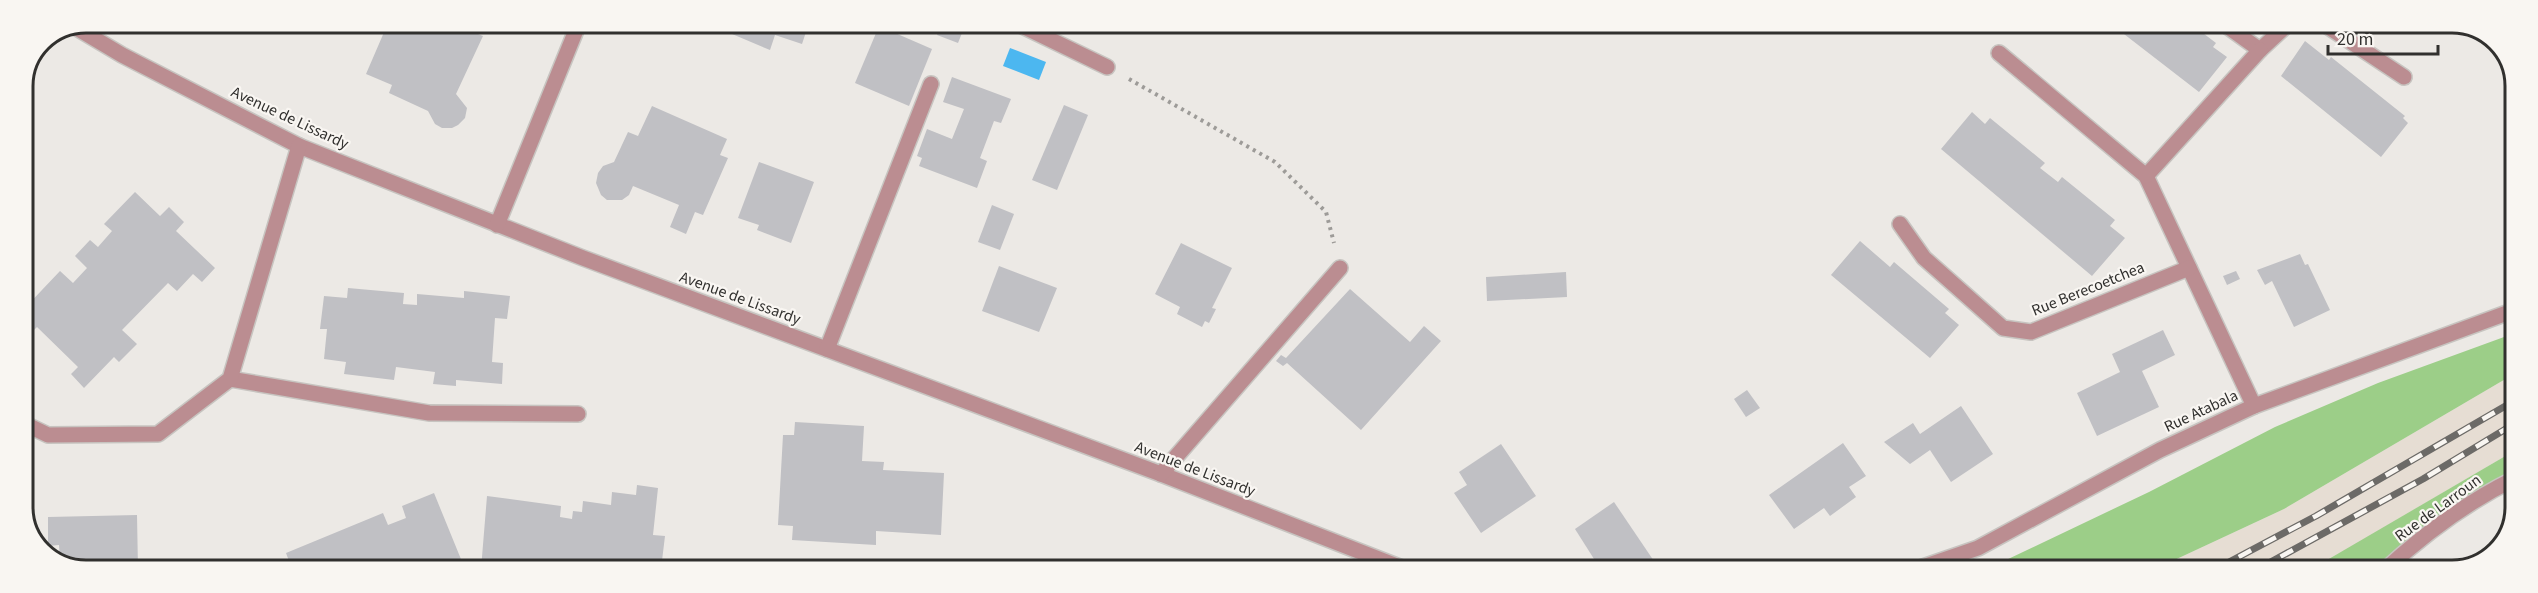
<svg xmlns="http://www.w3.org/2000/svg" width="2538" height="593" font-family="'Source Sans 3',sans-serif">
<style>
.built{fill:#e6ddd3}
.green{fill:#9cce88}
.water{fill:#4cb7f0}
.building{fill:#c0c0c4}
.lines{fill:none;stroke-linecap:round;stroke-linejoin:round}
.minor-casing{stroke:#c7c4c0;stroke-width:18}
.path{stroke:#9d9b98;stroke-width:4;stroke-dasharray:3 4.5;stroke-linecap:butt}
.minor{stroke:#bb8d91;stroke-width:15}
.rail-casing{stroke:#6c6a67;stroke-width:7}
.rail{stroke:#f9f6f2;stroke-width:4.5;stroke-dasharray:14;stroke-linecap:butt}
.labels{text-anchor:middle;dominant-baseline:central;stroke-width:4.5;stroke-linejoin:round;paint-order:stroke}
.street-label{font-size:16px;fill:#31302e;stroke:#f9f6f2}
.rim{fill:none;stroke:#31302e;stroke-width:3}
</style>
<rect width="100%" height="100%" fill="#ece9e5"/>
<path class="built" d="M2514,374V451L2315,568L2310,570H2153L2284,509Z"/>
<g class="green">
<path d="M2515,333L2514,374L2284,509L2153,570H1985L2149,492L2275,427L2378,383Z"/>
<path d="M2514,451V479L2385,570H2310Z"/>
</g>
<path class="water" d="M1010,48L1046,62L1039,80L1003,66Z"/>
<g class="building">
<path d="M226,23H251L247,32Z"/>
<path d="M388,23H450L483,36L456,94L467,108L465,118L458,125L452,128H442L435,124L428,111L389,93L392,85L366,74Z"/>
<path d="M706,23H809L802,44L775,35L770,50Z"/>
<path d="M942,23H966L958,43L937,35Z"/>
<path d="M2111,24H2191L2216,43L2213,47L2227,57L2199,92Z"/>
<path d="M879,26L932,49L909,106L855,83Z"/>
<path d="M2305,41L2329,60L2331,57L2405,116L2403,118L2408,123L2381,157L2281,76Z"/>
<path d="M952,77L1011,99L1001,123L994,121L980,158L987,161L977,188L919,166L922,158L917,156L927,129L952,139L964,109L943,102Z"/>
<path d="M1064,105L1088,115L1057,190L1032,180Z"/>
<path d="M652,106L727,139L720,155L728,158L703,215L695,212L686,234L670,227L679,205L633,186L629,195L622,200H607L601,195L596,183L598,173L603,166L614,162L628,132L638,136Z"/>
<path d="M1972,112L1985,124L1990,118L2045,163L2040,168L2058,182L2062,177L2115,220L2110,226L2125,238L2092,276L1941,149Z"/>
<path d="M759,162L814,182L791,243L757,230L759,225L738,218Z"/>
<path d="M135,192L160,216L169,207L184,222L176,231L215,268L202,282L193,274L177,291L168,283L122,330L137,344L119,362L114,357L84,388L71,374L78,367L37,327L29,335L23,328V310L60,271L73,283L87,268L75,256L90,240L98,247L112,231L104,224Z"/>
<path d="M992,205L1014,214L1000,250L978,242Z"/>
<path d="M1860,241L1890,267L1894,262L1949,309L1945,313L1959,325L1930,358L1831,275Z"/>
<path d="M1181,243L1232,268L1212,308L1216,309L1209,323L1205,321L1202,327L1177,314L1180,307L1155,294Z"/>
<path d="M2300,254L2305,265L2308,264L2330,310L2294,327L2272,281L2265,285L2257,270Z"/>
<path d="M999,266L1057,288L1039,332L982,311Z"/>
<path d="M2236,271L2240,279L2227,285L2223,276Z"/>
<path d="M1566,272L1567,297L1487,301L1486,277Z"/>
<path d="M348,288L404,293L403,304L417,305V294L464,298V291L510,296L507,319L495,318L492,362L503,363L502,384L456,380V386L433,384L435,372L396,367L394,380L344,374L346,362L324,359L327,329H320L324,296L347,298Z"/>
<path d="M1350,289L1410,342L1424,326L1441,341L1361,430L1287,363L1283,366L1276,361L1281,355L1286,358Z"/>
<path d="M2163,330L2175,355L2142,371L2159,407L2097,436L2077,393L2120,372L2112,354Z"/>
<path d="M1747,390L1760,408L1746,417L1734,399Z"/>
<path d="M1961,406L1993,454L1951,482L1930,450L1910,464L1884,442L1913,423L1920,434Z"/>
<path d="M795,422L864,426L862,461L884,462L883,470L944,473L941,535L876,531V545L792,540L793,526L778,525L783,435H794Z"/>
<path d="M1843,443L1866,476L1849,487L1856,497L1830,516L1824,508L1794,529L1769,495Z"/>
<path d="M1501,444L1536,496L1481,533L1454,493L1467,485L1459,472Z"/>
<path d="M637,485L658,488L653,535L665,536L661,569L648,568V570L481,569L487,496L561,506L560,517L572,519L573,511L582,512L583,501L611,505L612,492L636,495Z"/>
<path d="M434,493L465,569H292L286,553L383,513L388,525L406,518L402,506Z"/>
<path d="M1614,502L1660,570H1601L1575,529Z"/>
<path d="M137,515L138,569H73L60,561L59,545L48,546V517Z"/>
</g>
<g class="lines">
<g class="minor-casing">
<g id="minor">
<path d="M1016,23L1107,67"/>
<path d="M2224,24L2260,50L2288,24"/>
<path d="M2324,24L2404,77"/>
<path d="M75,27L122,55L299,146L583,258L1161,474L1407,570"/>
<path d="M1999,53L2146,176L2254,406"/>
<path d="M2146,176L2260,50"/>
<path d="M1900,224L1924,258L2003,328L2031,332L2189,268"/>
<path d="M497,225L579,23"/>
<path d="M827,349L931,84"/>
<path d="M230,379L429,413L578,414"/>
<path d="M23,423L48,435L158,434L230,379L299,146"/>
<path d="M1161,474L1340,268"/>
<path d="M1914,570L1978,548L2160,450L2254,406L2515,310"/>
<path d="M2385,570C2423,535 2467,502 2514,479"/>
</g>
</g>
<path class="path" d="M1129,79L1275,162L1326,212L1334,243"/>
<use href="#minor" class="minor"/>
<g class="rail-casing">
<g id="rail">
<path d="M2214,570L2316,516L2514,401"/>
<path d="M2256,570L2423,479L2514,424"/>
</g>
</g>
<use href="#rail" class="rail"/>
</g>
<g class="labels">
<g class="street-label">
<text transform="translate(290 118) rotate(25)">Avenue de Lissardy</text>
<text transform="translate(2088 289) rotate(-22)">Rue Berecoetchea</text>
<text transform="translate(740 298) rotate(20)">Avenue de Lissardy</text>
<text transform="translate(2201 411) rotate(-25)">Rue Atabala</text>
<text transform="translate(1195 469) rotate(21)">Avenue de Lissardy</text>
<text transform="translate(2438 508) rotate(-36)">Rue de Larroun</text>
</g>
</g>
<path d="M0 0H2538V593H0ZM86 33H2452A53 53 0 0 1 2505 86V507A53 53 0 0 1 2452 560H86A53 53 0 0 1 33 507V86A53 53 0 0 1 86 33Z" fill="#f9f6f2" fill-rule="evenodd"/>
<path class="rim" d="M86 33H2452A53 53 0 0 1 2505 86V507A53 53 0 0 1 2452 560H86A53 53 0 0 1 33 507V86A53 53 0 0 1 86 33Z"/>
<path d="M2328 45v9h110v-9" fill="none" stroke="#31302e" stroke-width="3"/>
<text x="2337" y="45" font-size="18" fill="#31302e" stroke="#f9f6f2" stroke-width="4.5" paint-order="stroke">20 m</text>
</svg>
